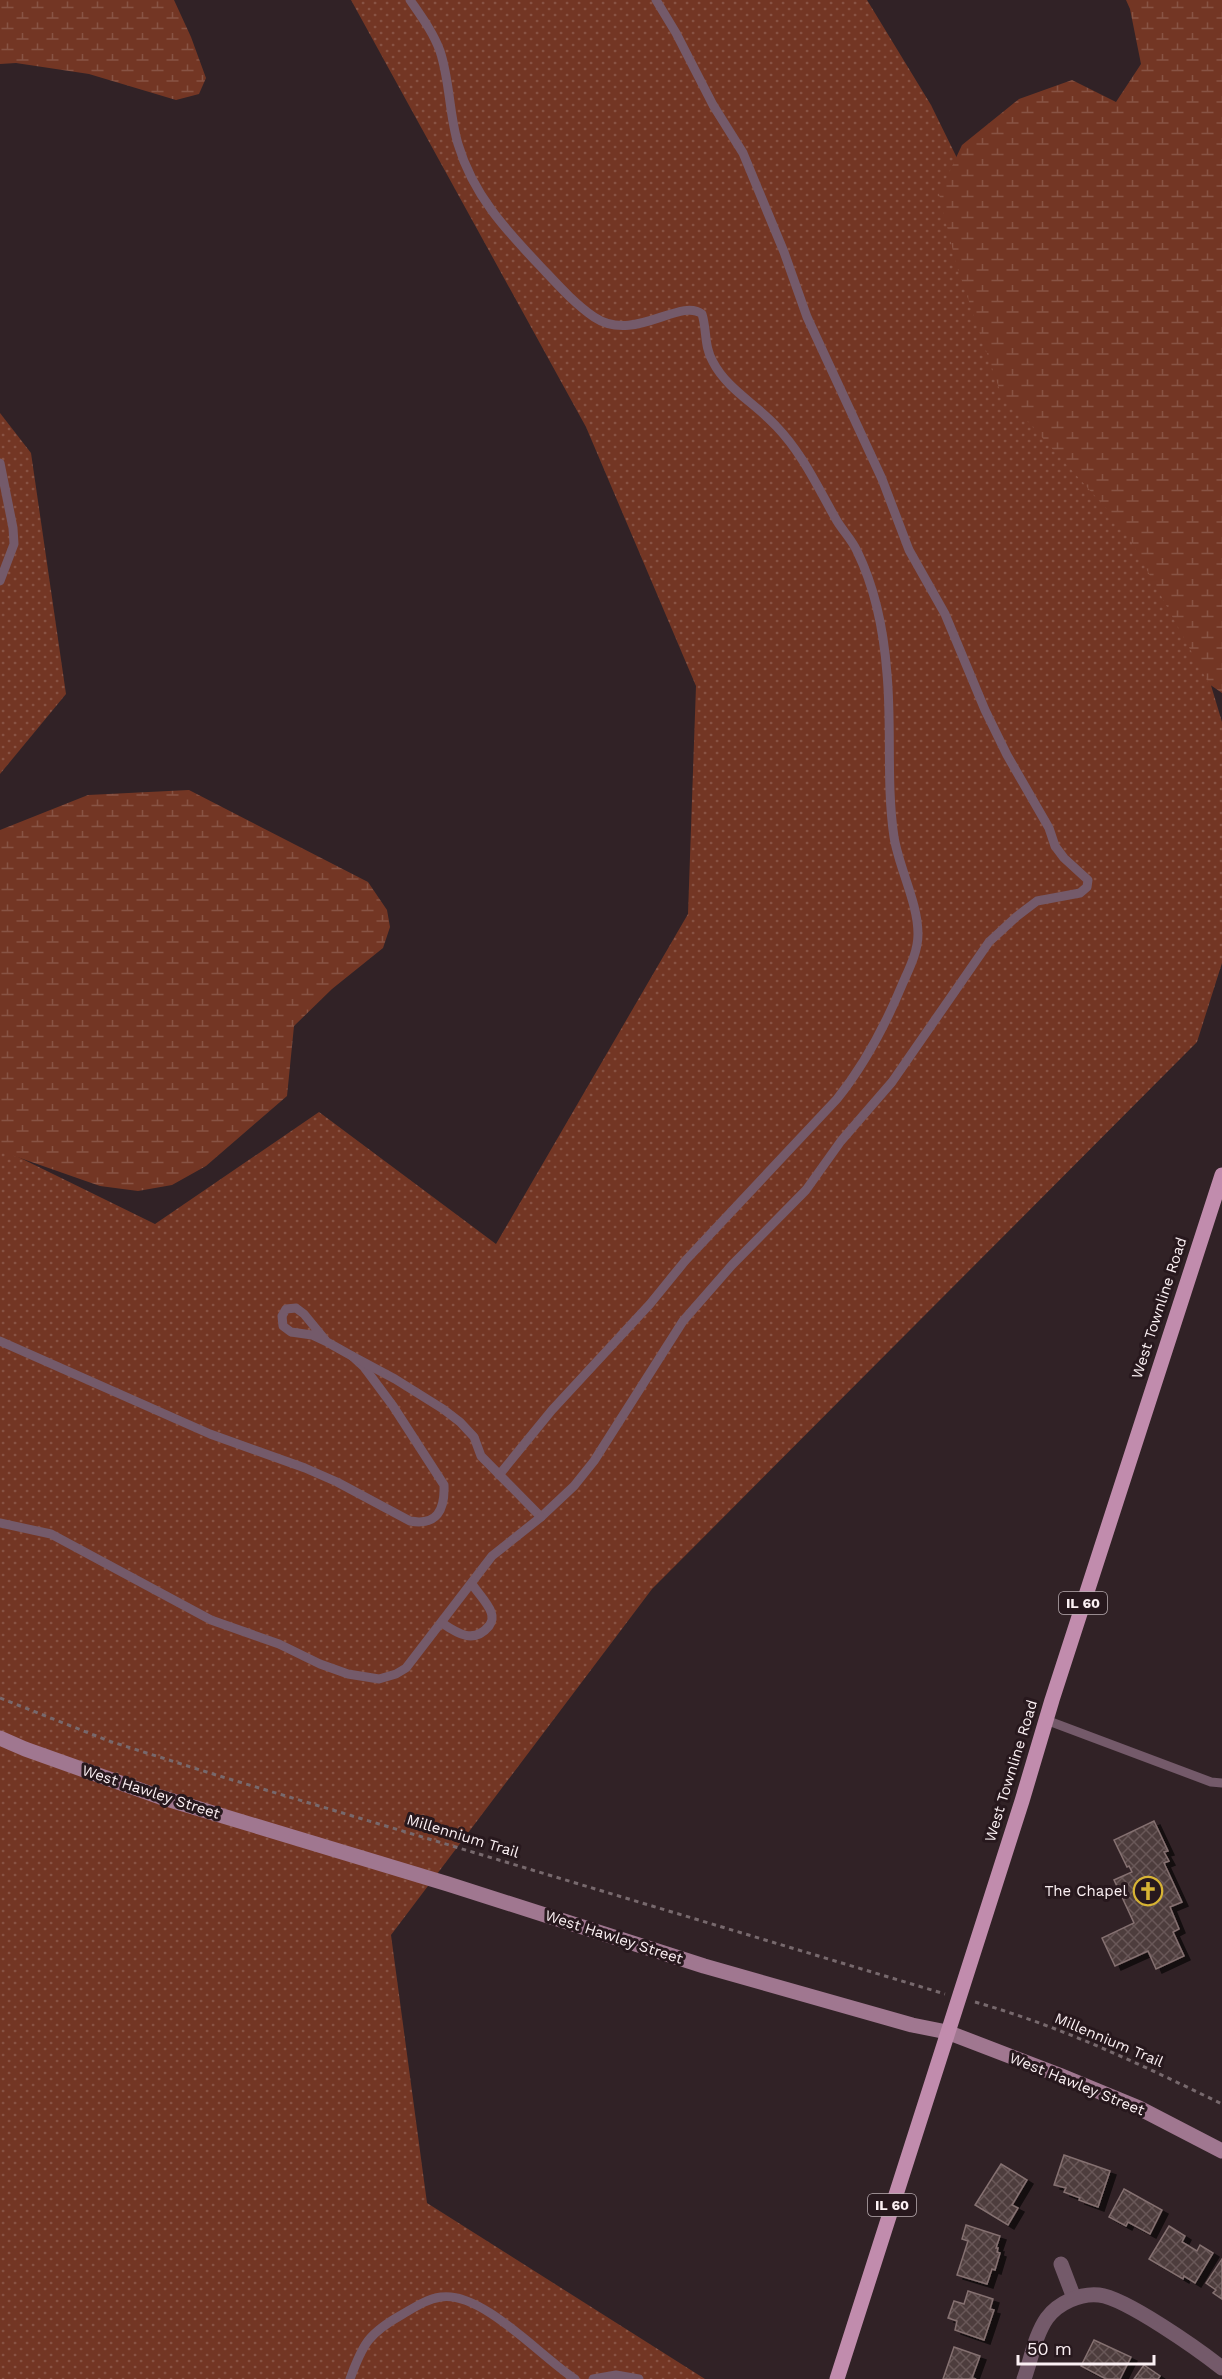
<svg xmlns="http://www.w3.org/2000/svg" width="1222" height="2379" font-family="'Work Sans',sans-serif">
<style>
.grass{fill:url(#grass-dots)}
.wetland{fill:url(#wetland-marsh)}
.building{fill:url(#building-cross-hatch);stroke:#857171;stroke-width:1.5;filter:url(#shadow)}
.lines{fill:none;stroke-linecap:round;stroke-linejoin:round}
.path{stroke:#77696d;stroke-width:3;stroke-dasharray:4.5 4.5;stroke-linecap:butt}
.lane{stroke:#745a6a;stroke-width:9}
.street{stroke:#745a6a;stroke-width:15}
.secondary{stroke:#a07790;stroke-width:15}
.primary{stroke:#c18cad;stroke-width:15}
.labels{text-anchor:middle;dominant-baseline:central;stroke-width:6;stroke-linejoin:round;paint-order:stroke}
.shield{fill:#27181d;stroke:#bbafb3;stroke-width:1.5}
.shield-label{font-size:14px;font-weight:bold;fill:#fbf0f3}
.street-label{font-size:15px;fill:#fbf0f3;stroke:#27181d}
.poi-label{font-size:15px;fill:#fbf0f3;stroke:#27181d;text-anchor:end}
</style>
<defs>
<pattern id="grass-dots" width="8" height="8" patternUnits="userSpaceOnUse" patternTransform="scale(1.5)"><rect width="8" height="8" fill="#733624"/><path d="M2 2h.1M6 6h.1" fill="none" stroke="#885344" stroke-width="1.8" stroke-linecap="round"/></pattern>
<pattern id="wetland-marsh" width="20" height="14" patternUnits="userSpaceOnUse" patternTransform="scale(1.5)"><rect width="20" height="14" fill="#733624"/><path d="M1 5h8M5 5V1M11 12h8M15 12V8" fill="none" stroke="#885344"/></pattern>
<pattern id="building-cross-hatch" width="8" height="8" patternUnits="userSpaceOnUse" patternTransform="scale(1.5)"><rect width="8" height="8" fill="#4e3c3c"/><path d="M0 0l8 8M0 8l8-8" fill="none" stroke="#685859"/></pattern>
<filter id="shadow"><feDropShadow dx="6" dy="4" stdDeviation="0" flood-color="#0009"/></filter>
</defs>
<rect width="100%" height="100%" fill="#312226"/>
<g class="grass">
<path d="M351,0H867L931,105L1204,662L1222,722V963L1197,1042L652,1589L391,1935L427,2203L705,2379H0V1148L155,1224L319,1112L496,1244L688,914L696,686L586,427Z"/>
<path d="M0,413L31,453L66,694L0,774Z"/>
</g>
<g class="wetland">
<path d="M0,0H174L191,37L206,78L199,94L176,100L89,74L16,63L0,64Z"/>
<path d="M1126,0H1222V693L1209,684L1124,528L1000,391L957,267L939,194L962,145L1019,99L1072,80L1116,102L1141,64L1130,9Z"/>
<path d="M189,790L368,882L387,910L390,927L383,948L332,989L294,1026L287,1096L206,1166L172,1185L138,1191L100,1186L0,1151V830L88,795Z"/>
</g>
<g class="building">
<path d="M1154,1821L1168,1851L1164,1852L1169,1861L1164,1863L1182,1902L1170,1907L1179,1929L1173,1932L1184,1956L1156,1969L1148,1951L1115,1966L1102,1938L1134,1923L1114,1880L1132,1872L1129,1866L1127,1867L1114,1840Z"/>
<path d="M1064,2155L1110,2171L1098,2207L1079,2200L1080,2198L1064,2192L1066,2188L1054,2185Z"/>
<path d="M1001,2164L1027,2180L1012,2205L1018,2208L1008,2225L975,2205Z"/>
<path d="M1124,2189L1162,2210L1150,2234L1128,2222L1126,2226L1109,2217Z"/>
<path d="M966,2225L1000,2236L996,2248H998L997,2252L1000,2253L995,2270L992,2269L987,2284L957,2275L968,2241L962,2239Z"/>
<path d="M1169,2226L1185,2236L1182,2242L1197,2251L1200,2245L1213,2253L1195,2283L1184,2276L1183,2279L1149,2259Z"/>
<path d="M1222,2259V2299L1213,2293L1216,2290L1206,2283Z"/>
<path d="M968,2291L993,2299L990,2309L994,2310L984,2340L955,2330L957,2321L948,2318L954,2301L964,2304Z"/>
<path d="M1094,2340L1131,2357L1120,2379H1106L1081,2366Z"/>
<path d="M954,2347L980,2356L972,2378L976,2379H943Z"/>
<path d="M1144,2365L1160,2376L1158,2379H1134Z"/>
</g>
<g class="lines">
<g class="path">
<path d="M0,1698L109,1741L216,1775L945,1994"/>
<path d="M975,2002C1060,2026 1142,2065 1222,2104"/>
</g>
<g class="lane">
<path d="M410,0C421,16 433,32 440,51C450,81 449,114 458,144C473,195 506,230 541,267C558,285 574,303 594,317C634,344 680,297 702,314C707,330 704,347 713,362C727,389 756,404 776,426C803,454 818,488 837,521C843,531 852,540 857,551C875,588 884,633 887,674C892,728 886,783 894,837C899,868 918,903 918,934C918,952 909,969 902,985C885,1026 865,1064 837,1099L685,1261L650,1304L552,1410L499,1475"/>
<path d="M0,463L13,528L14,544L0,581"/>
<path d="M0,1341L210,1434L305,1468L337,1482L410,1521C437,1526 445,1510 444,1485L393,1406L364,1367L352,1356L327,1342L312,1335L291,1332L283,1326L282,1316L286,1309L296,1308L304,1314L327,1342"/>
<path d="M352,1356L395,1379L443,1409L460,1422L474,1437L481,1456L541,1517L574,1486L594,1461L683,1321L732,1265L806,1190L841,1141L892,1082L989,942L1016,917L1037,901L1080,893L1087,887L1088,880L1064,858L1055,846L1049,828L1007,755L985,710L945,614L909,550L882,479L807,317L784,252L743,153L713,105L676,33L656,0"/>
<path d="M0,1523L51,1534L211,1620L279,1644L320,1664L348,1674L379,1679L396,1674L406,1668L492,1556L541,1517"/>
<path d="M442,1623C458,1634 474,1644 489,1626C492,1622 493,1617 491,1612C488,1603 477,1592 472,1584"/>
<path d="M1046,1720L1211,1782L1222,1783"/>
<path d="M350,2379C363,2343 369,2333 403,2314C415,2307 427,2299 441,2297C482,2291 541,2357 575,2379"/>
<path d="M593,2379L616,2375L639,2379"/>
</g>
<g class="street">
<path d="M1061,2264L1074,2298"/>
<path d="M1024,2379C1031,2360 1035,2335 1047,2318C1058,2303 1080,2293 1099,2295C1126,2298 1199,2350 1222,2368"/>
</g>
<path class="secondary" d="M0,1738L25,1749L160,1797L448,1884L704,1966L912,2025L947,2032L1059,2075L1139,2108L1222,2151"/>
<path class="primary" d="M837,2379L1022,1801L1052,1700L1222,1175"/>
</g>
<defs>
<g id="church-ring" transform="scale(1.5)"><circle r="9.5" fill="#27181d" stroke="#d7b434" stroke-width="1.5"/><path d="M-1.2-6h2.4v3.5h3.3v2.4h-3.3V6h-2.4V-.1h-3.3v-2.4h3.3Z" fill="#d7b434"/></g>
</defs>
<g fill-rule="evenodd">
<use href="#church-ring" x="1148" y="1891"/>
</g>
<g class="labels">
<g class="shield">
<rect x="1059" y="1592" width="48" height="22" rx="4.5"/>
<rect x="868" y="2194" width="48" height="22" rx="4.5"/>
</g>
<g class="shield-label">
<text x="1083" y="1603">IL 60</text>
<text x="892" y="2205">IL 60</text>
</g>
<g class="street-label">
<text transform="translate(1159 1308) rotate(-72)">West Townline Road</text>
<text transform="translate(1011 1771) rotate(-73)">West Townline Road</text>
<text transform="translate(151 1792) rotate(18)">West Hawley Street</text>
<text transform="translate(463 1836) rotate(17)">Millennium Trail</text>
<text transform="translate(614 1937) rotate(18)">West Hawley Street</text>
<text transform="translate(1109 2040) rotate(23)">Millennium Trail</text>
<text transform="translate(1077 2084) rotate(22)">West Hawley Street</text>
</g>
<g class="poi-label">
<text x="1127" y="1891">The Chapel</text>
</g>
</g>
<path d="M1018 2355v9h136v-9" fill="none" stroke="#fbf0f3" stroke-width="3"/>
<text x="1027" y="2355" font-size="18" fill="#fbf0f3" stroke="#27181d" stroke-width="4.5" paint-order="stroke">50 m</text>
</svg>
